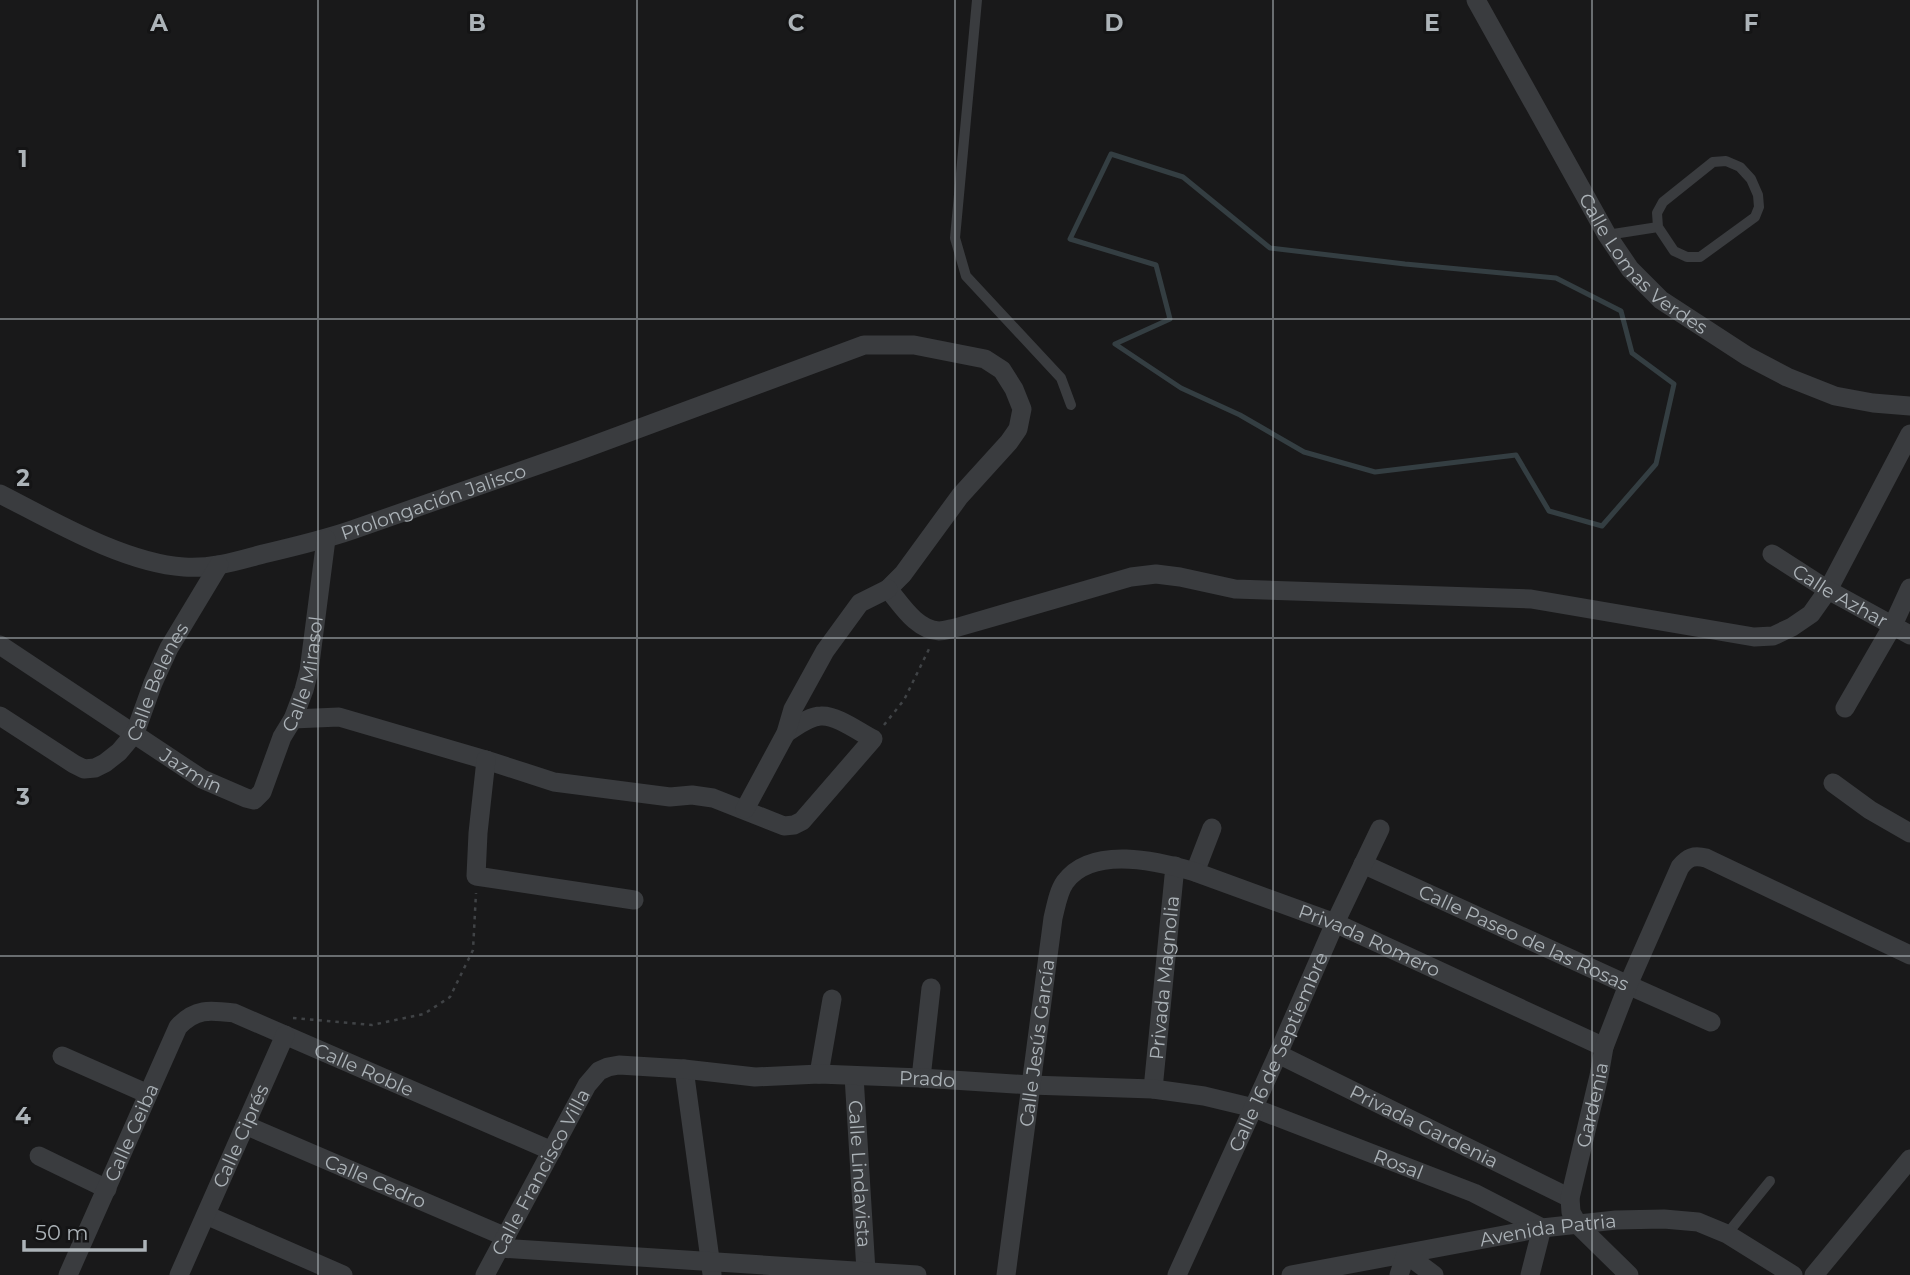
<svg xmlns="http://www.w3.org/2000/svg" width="1910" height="1275" font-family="Montserrat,sans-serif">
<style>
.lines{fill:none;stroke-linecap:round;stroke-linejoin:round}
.stream{stroke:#343e42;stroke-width:5}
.path{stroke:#404346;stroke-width:2.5;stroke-dasharray:3.5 5;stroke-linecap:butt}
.service{stroke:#3a3c3f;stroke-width:10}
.minor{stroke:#3a3c3f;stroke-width:19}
.grid{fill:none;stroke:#acb3b8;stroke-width:2;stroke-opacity:0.55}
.labels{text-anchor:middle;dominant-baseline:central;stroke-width:6;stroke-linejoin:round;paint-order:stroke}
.street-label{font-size:19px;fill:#acb3b8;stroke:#141415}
.grid-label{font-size:23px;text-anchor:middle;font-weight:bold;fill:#acb3b8;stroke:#141415;stroke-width:6;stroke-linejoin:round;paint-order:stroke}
</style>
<rect width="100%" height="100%" fill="#19191a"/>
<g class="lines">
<path class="stream" d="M1111,154L1183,177L1270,248L1405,264L1556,278L1621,311L1632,353L1674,384L1656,464L1602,526L1549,511L1516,455L1375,472L1304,452L1240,415L1181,388L1115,344L1170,319L1156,265L1070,239Z"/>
<g class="path">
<path d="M884,725L904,700L930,647"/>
<path d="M293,1018L372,1025L424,1014L450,997L473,950L476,893"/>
</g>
<g class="service">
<path d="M977,0L955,238L966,276L1061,378L1071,405"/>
<path d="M1607,235L1658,227L1674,251L1687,257H1700L1755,217L1759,207L1758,195L1751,179L1740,167L1726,161L1713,162L1663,202L1657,213L1658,227"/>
<path d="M1727,1234L1770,1181"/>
</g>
<g class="minor">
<path id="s1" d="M1476,0L1607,235L1630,269L1661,300L1747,356L1787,377L1835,396L1873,403L1910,406"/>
<path id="s2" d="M0,494C53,521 124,563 184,567C211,569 237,561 263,554C293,547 323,540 352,530L578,451L864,345H914L985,359L1002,370L1014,389L1022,409L1018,429L1009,442L960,496L903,574L888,589C901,604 916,630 939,631C944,631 950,629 955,628L1131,577L1156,574L1180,577L1235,589L1531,599L1754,637L1773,636L1792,627L1811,614L1828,590L1910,434"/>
<path id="s3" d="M1772,554L1828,590L1910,635"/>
<path id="s4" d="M0,645L202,779L246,798L254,800L262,792L282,737L293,719L304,690L309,671L326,539"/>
<path d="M1845,708L1893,625L1910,588"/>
<path id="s5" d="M0,716L74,764L84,769L95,768L105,763L119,752L135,733L153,683L169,648L219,565"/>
<path d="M293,719L339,717L486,760L554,782L670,797L692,795L713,798L784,826L794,825L802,821L873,739C859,732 837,715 821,716C809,716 796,727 786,733"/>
<path d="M486,760L478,833L476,876L634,900"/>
<path d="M1833,783L1870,810L1910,833"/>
<path d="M745,809L786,733L793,709L825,651L860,603L888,589"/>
<path id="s6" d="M1363,864L1628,985L1711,1022"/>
<path d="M1195,872L1212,828"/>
<path id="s7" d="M1278,1054L1570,1198"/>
<path d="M62,1056L148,1094"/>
<path d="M684,1069L712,1274"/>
<path d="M819,1074L832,999"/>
<path id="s8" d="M854,1076L866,1271"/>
<path d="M921,1078L931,988"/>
<path id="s9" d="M1153,1089L1175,866"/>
<path id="s10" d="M245,1125L506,1237"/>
<path d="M39,1156L107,1189"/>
<path d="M206,1215L343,1275"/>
<path d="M500,1248L917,1275"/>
<path id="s11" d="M68,1275L178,1027C195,1008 210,1010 234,1013L552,1151"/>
<path id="s12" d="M179,1275L285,1035"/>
<path id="s13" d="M485,1275L587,1085L599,1071L608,1067L619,1065L684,1069L755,1077L819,1074L921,1078L1030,1085L1153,1089L1204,1096L1254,1108L1474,1193L1542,1228L1530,1275"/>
<path id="s14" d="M1006,1275L1053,918C1056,906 1058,892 1065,882C1092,845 1158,861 1195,872L1335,923L1604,1047"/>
<path id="s15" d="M1177,1275L1278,1054L1335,923L1380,829"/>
<path id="s16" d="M1291,1275L1542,1228L1616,1220L1664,1219L1698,1222L1727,1234L1793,1275"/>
<path d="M1399,1275L1406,1254L1434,1275"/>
<path id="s17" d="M1629,1275L1578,1225L1571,1212L1570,1198L1599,1076L1604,1047L1628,985L1680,867C1688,857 1694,855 1706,858L1910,955"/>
<path d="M1814,1275L1910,1159"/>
</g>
</g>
<path class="grid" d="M318,0V1275M637,0V1275M955,0V1275M1273,0V1275M1592,0V1275M0,319H1910M0,638H1910M0,956H1910"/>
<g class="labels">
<g class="street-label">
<text stroke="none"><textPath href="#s1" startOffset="315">Calle Lomas Verdes</textPath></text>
<text stroke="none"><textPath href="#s2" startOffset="458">Prolongación Jalisco</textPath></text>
<text stroke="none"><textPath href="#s3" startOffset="80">Calle Azhar</textPath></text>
<text stroke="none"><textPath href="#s5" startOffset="220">Calle Belenes</textPath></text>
<text stroke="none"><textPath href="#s4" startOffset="436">Calle Mirasol</textPath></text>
<text stroke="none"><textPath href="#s4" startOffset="229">Jazmín</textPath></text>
<text stroke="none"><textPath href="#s6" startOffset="177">Calle Paseo de las Rosas</textPath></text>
<text stroke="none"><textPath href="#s14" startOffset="724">Privada Romero</textPath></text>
<text stroke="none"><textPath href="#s9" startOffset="112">Privada Magnolia</textPath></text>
<text stroke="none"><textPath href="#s14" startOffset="234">Calle Jesús García</textPath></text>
<text stroke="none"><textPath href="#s15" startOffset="245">Calle 16 de Septiembre</textPath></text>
<text stroke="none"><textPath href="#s11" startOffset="474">Calle Roble</textPath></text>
<text stroke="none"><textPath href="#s13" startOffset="564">Prado</textPath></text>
<text stroke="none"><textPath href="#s17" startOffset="196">Gardenia</textPath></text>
<text stroke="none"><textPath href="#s7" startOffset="163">Privada Gardenia</textPath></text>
<text stroke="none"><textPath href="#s11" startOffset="156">Calle Ceiba</textPath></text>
<text stroke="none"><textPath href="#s12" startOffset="152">Calle Ciprés</textPath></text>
<text stroke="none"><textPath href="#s13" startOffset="1048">Rosal</textPath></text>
<text stroke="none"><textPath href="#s13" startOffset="117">Calle Francisco Villa</textPath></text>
<text stroke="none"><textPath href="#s8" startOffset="98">Calle Lindavista</textPath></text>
<text stroke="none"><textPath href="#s10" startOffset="142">Calle Cedro</textPath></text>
<text stroke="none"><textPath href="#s16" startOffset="261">Avenida Patria</textPath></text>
</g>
</g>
<g class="grid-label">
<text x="159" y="31">A</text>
<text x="477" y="31">B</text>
<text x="796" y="31">C</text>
<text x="1114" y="31">D</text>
<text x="1432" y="31">E</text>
<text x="1751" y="31">F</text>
<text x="23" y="167">1</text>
<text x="23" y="486">2</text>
<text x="23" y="805">3</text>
<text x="23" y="1124">4</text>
</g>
<path d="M24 1240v10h121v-10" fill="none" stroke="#acb3b8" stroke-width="3.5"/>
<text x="35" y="1240" font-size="21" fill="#acb3b8" stroke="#141415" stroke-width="5" paint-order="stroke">50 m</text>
</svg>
